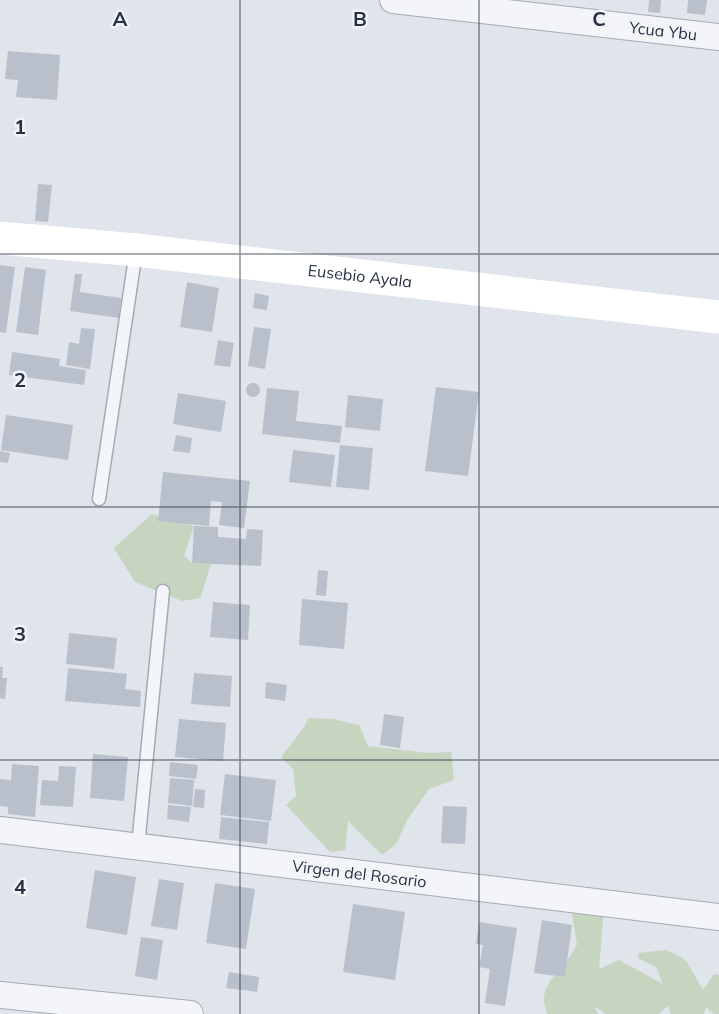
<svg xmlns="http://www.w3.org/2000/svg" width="719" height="1014" font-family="Mulish,sans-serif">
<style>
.green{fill:#c5d5c0}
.building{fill:#b9c0cb}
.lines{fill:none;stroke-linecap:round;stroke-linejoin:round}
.service-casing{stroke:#a4abb6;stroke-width:15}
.minor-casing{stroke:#a4abb6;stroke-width:28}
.service{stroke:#f3f5f8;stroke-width:12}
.minor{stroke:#f3f5f8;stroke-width:26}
.secondary{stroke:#fff;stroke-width:33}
.grid{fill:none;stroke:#263144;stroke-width:1.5;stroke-opacity:0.55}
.labels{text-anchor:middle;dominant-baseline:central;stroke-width:5;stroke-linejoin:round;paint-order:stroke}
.street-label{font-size:16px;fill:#263144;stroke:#f0f3f8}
.grid-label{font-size:20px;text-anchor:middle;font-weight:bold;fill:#263144;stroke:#f0f3f8;stroke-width:5;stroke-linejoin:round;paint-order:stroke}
</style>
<rect width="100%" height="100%" fill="#e0e4eb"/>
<g class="green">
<path d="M152,514L194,526L184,556L192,563L211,564L200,598L182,601L135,582L114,548Z"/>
<path d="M308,718L333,719L359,725L368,746L428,753L451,752L454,780L429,789L407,820L397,843L382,855L348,821L345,850L330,852L286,805L296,796L293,769L281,757L305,726Z"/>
<path d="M604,909L599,969L619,960L663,984L656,967L639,959L638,953L666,950L681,957L687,962L703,990L714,974L719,975V1014H714L706,1007L704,1014H671L668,1006L658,1014H606L594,1006L598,1014H547C542,997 543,990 554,976L565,977L567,961L577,945L572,914Z"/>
</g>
<g class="building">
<path d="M649,0H661L660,13L648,12Z"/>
<path d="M688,0H707L705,15L687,13Z"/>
<path d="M8,51L60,55L57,100L16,97L18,80L5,79Z"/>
<path d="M38,184L52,185L48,222L35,221Z"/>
<path d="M0,265L15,267L6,333L0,332Z"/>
<path d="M25,267L46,270L38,335L16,332Z"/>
<path d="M75,274H82L80,292L121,298L119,318L70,311Z"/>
<path d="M187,282L219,288L212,332L180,327Z"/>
<path d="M255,293L269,296L267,310L253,308Z"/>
<path d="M254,327L271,329L265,369L248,366Z"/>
<path d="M81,328L95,329L90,369L66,365L69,342L79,344Z"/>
<path d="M218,340L234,343L230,367L214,365Z"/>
<path d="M12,352L60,359L59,366L86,370L84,385L9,375Z"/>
<circle cx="253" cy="390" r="7"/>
<path d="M436,387L479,392L468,476L425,471Z"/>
<path d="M267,388L299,391L296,421L342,426L340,443L262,434Z"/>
<path d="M178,393L226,401L221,432L173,424Z"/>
<path d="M348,395L383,399L380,431L345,427Z"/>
<path d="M6,415L73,425L68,460L1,450Z"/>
<path d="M176,435L192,438L190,453L173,451Z"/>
<path d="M340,445L373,448L369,490L336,487Z"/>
<path d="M293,450L335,455L331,487L289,482Z"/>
<path d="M0,451L10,453L8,463L0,462Z"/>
<path d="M163,472L250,481L244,528L219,525L222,502L211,501L209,526L158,521Z"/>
<path d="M194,526L218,527V537L246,539L247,529L263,530L261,566L192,563Z"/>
<path d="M318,570L328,571L326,596L316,595Z"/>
<path d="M302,599L348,603L344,649L299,645Z"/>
<path d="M213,602L250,605L248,640L210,637Z"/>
<path d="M69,633L117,638L114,669L66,664Z"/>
<path d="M0,667H3L2,678H7L5,699L0,698Z"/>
<path d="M68,668L127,674L125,689L141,691L140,707L65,701Z"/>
<path d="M194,673L232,676L230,707L191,704Z"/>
<path d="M266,682L287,685L285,701L265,698Z"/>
<path d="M384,714L404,717L400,748L380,745Z"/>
<path d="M179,719L226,723L223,761L175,757Z"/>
<path d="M93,754L128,757L124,801L90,798Z"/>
<path d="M170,762L198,765L196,779L169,776Z"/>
<path d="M12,764L39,766L35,817L8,814V807L0,806V779L11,780Z"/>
<path d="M59,766L76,767L73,807L40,805L42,780L58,781Z"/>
<path d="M225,774L276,780L271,821L220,815Z"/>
<path d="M170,778L194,780L192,806L168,803Z"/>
<path d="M195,789L205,790L204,808L193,807Z"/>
<path d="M168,805L191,807L189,822L167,819Z"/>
<path d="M443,806L467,807L465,844L441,843Z"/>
<path d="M221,817L269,822L267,844L219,839Z"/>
<path d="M95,870L136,877L127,935L86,928Z"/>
<path d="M159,879L184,883L177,930L151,926Z"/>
<path d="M215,883L255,889L246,949L206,943Z"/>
<path d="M353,904L405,912L395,980L343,972Z"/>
<path d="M542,920L572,925L565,977L534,973Z"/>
<path d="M479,922L517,928L505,1006L485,1003L490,969L479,967L483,945L476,944Z"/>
<path d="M141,937L163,940L157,980L135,976Z"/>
<path d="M229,972L259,977L257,992L226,988Z"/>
</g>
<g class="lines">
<g class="service-casing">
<g id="service">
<path d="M99,499L136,251"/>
<path d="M138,846L163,591"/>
</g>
</g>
<g class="minor-casing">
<g id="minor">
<path id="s1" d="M393,0L719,37"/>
<path id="s2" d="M0,830L719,917"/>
<path d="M0,995L190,1014"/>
</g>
</g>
<use href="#service" class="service"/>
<use href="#minor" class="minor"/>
<path class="secondary" id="s3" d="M0,238L136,250L719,317"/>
</g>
<path class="grid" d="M240,0V1014M479,0V1014M0,254H719M0,507H719M0,760H719"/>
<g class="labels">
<g class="street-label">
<text stroke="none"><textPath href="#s1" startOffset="272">Ycua Ybu</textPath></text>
<text stroke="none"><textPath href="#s3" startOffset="362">Eusebio Ayala</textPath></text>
<text stroke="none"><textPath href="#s2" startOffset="362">Virgen del Rosario</textPath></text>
</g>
</g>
<g class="grid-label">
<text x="120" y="26">A</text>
<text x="360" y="26">B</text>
<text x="599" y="26">C</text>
<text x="20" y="134">1</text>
<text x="20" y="387">2</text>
<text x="20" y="641">3</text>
<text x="20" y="894">4</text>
</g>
</svg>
